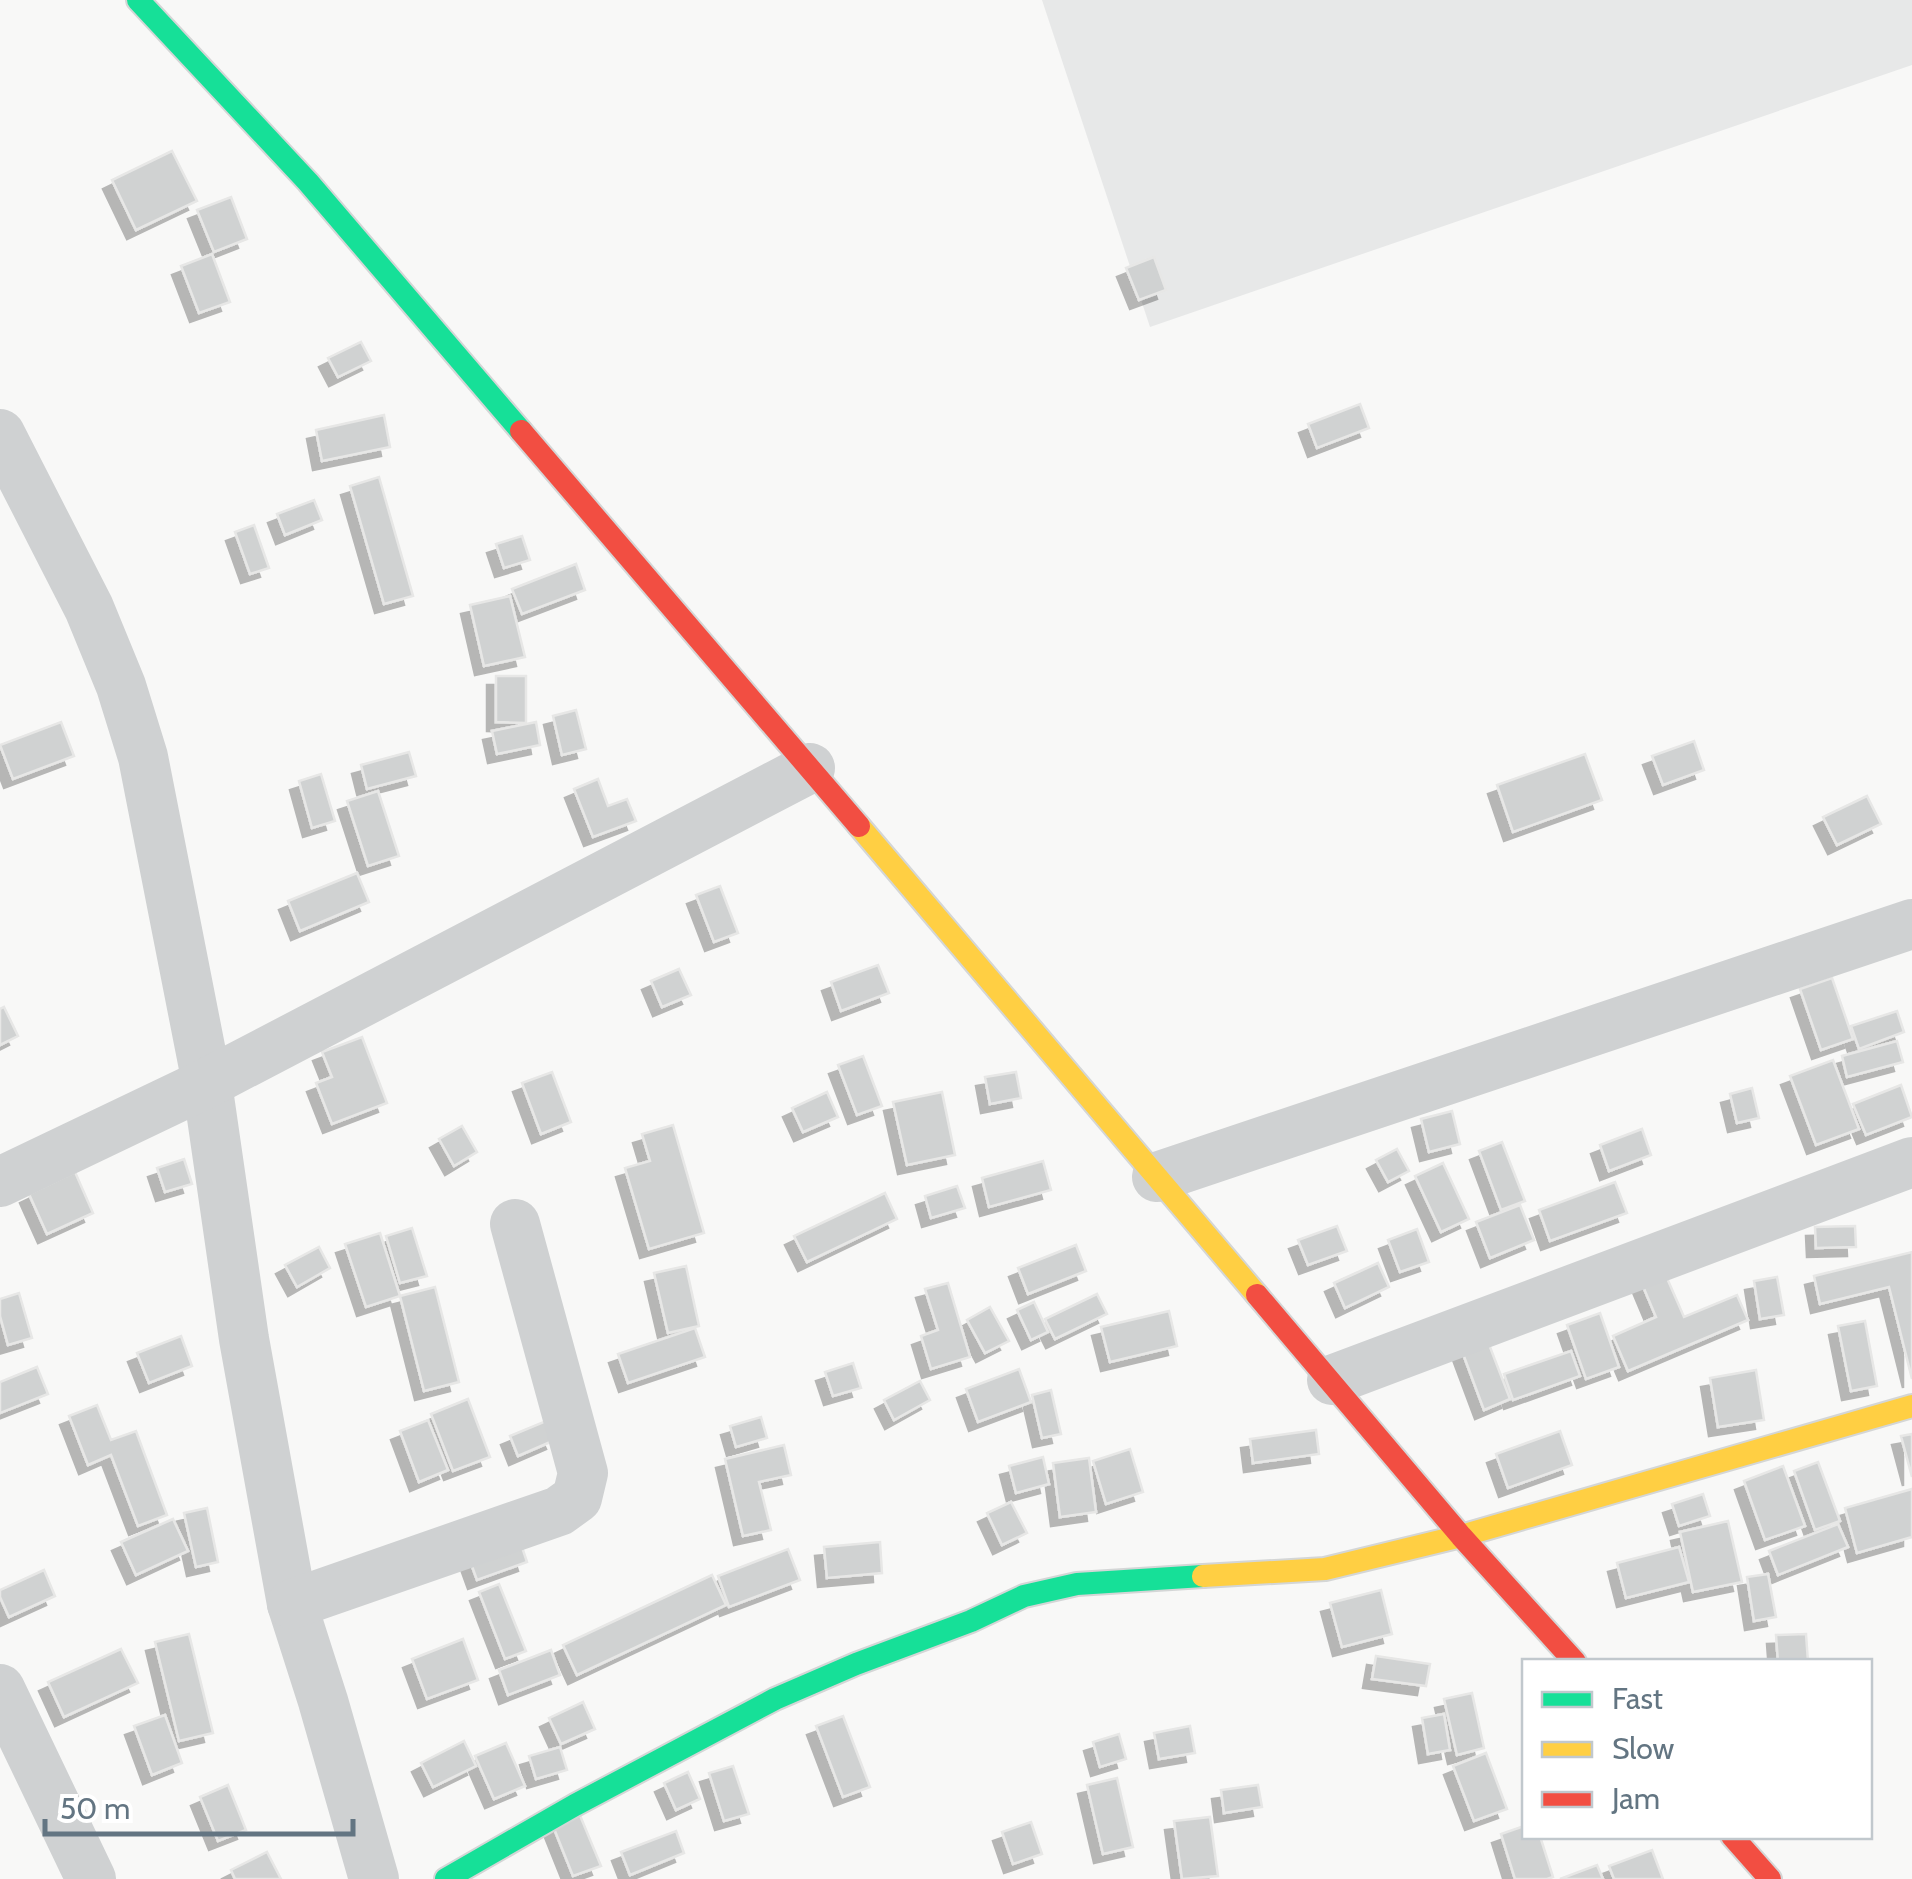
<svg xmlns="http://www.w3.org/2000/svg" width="1912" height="1879" font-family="Cabin,sans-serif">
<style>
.built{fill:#e7e8e8}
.building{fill:#d0d2d2;stroke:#e7e7e6;stroke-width:2.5;filter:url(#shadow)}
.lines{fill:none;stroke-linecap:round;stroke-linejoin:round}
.fast-casing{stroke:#d4d6d6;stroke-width:26}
.slow-casing{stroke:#d4d6d6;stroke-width:26}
.jam-casing{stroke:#d4d6d6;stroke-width:26}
.street{stroke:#cfd1d2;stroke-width:50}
.fast{stroke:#16e098;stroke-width:22}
.slow{stroke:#ffcf43;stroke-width:22}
.jam{stroke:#f24e42;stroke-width:22}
</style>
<defs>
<filter id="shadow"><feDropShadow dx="-9" dy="9" stdDeviation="0" flood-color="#0004"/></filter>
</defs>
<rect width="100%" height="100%" fill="#f8f8f7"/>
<path class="built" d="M1042,0H1912V65L1150,327Z"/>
<g class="building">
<path d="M172,151L197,201L136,230L112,180Z"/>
<path d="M231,197L247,239L214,252L197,210Z"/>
<path d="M212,254L230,302L199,313L181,266Z"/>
<path d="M1154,257L1166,290L1139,300L1126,268Z"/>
<path d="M361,342L371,361L338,377L328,358Z"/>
<path d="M1360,404L1369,428L1317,448L1308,424Z"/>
<path d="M384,415L390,447L322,461L316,430Z"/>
<path d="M379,477L413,596L384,604L350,486Z"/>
<path d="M314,500L322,520L285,535L277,514Z"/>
<path d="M254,525L269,568L250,574L235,532Z"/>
<path d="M522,536L530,560L504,568L496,544Z"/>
<path d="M576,564L585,590L522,614L512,589Z"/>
<path d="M510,596L525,657L484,666L470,605Z"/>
<path d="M496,676H526V723L496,722Z"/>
<path d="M576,710L586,749L562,755L553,716Z"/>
<path d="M61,722L74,756L13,779L0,745Z"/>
<path d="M536,722L540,745L497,754L492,731Z"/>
<path d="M1694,741L1704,770L1663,785L1652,756Z"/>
<path d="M409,752L416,776L367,789L361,765Z"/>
<path d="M1585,754L1602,800L1513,832L1497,785Z"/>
<path d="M321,774L335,821L312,828L299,781Z"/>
<path d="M598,779L608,806L627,799L636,821L593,837L574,789Z"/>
<path d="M378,791L399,856L368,866L347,801Z"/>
<path d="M1867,796L1881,824L1837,845L1823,817Z"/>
<path d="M357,873L369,902L300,931L288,901Z"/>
<path d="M720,886L738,933L714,942L696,895Z"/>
<path d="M878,965L889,993L841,1011L831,982Z"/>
<path d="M679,969L691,995L662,1007L651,981Z"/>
<path d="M1832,978L1853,1039L1821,1050L1800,989Z"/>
<path d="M4,1007L18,1036L0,1045V1009Z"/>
<path d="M1897,1011L1904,1032L1859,1049L1851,1026Z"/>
<path d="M362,1037L387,1103L332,1124L316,1083L332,1077L322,1052Z"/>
<path d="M1897,1041L1903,1062L1847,1077L1842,1056Z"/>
<path d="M863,1056L882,1106L857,1115L838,1065Z"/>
<path d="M1833,1060L1859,1129L1816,1145L1790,1076Z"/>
<path d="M552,1072L571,1122L541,1134L522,1083Z"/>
<path d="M1016,1072L1021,1098L990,1104L985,1077Z"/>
<path d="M1901,1085L1912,1117L1866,1135L1853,1104Z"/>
<path d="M1752,1088L1759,1118L1737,1123L1730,1094Z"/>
<path d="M827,1092L838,1117L803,1132L792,1108Z"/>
<path d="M942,1092L955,1155L907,1165L893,1102Z"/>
<path d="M1452,1111L1460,1144L1429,1152L1421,1119Z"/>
<path d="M673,1125L704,1233L649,1249L625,1168L650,1161L642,1134Z"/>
<path d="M462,1126L477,1152L454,1166L439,1139Z"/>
<path d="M1642,1129L1651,1155L1609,1171L1600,1145Z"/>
<path d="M1502,1142L1525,1201L1501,1210L1479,1151Z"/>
<path d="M1397,1149L1409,1171L1388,1182L1376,1160Z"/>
<path d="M184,1159L192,1184L165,1192L157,1168Z"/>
<path d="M1043,1161L1051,1190L989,1207L982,1178Z"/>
<path d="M1443,1163L1469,1219L1441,1232L1415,1176Z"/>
<path d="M75,1172L93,1213L47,1234L29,1194Z"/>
<path d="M1615,1182L1627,1213L1550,1241L1539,1210Z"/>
<path d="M957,1186L965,1208L931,1218L925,1196Z"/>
<path d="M885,1193L897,1219L807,1262L794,1236Z"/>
<path d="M1520,1205L1534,1240L1490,1258L1476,1222Z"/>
<path d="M1337,1226L1347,1251L1308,1265L1298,1240Z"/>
<path d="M1855,1226L1856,1247L1816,1248L1815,1227Z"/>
<path d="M412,1228L427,1276L400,1283L386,1236Z"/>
<path d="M1417,1229L1429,1262L1400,1272L1388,1240Z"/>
<path d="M380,1233L400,1296L366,1307L345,1244Z"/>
<path d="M1076,1245L1086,1271L1028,1294L1018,1268Z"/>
<path d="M319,1247L330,1268L297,1287L285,1265Z"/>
<path d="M1912,1252V1379L1889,1287L1820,1304L1814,1276Z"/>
<path d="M1378,1263L1389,1287L1345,1308L1334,1283Z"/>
<path d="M686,1266L699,1326L668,1333L654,1273Z"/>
<path d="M1663,1269L1684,1317L1737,1295L1748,1320L1628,1371L1613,1336L1656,1317L1640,1279Z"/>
<path d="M1777,1277L1784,1315L1760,1319L1754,1281Z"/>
<path d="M948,1283L970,1357L931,1369L921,1336L938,1330L925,1289Z"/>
<path d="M435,1287L459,1382L424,1391L400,1296Z"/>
<path d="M19,1293L32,1338L8,1345L0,1316V1299Z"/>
<path d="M1097,1294L1107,1314L1055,1339L1045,1319Z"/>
<path d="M1034,1302L1048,1332L1031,1340L1017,1310Z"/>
<path d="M990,1307L1009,1341L985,1353L967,1320Z"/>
<path d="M1169,1311L1177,1346L1110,1362L1101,1327Z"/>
<path d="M1600,1313L1619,1367L1586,1379L1567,1325Z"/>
<path d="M1865,1321L1877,1386L1851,1391L1838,1326Z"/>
<path d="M695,1328L705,1357L628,1383L618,1354Z"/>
<path d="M1485,1334L1510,1399L1484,1410L1459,1343Z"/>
<path d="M181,1336L192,1366L149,1383L137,1353Z"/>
<path d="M1571,1351L1580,1376L1513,1400L1504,1374Z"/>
<path d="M853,1363L861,1388L833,1396L825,1372Z"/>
<path d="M37,1367L48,1394L0,1413V1382Z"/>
<path d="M1019,1369L1031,1402L978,1422L966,1389Z"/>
<path d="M1756,1370L1764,1420L1718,1427L1710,1378Z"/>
<path d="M920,1381L930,1400L894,1420L884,1400Z"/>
<path d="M1051,1390L1061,1434L1042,1438L1032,1395Z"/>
<path d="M468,1399L490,1457L453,1471L431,1414Z"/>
<path d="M97,1405L111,1440L136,1431L167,1515L138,1526L111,1455L88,1465L69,1416Z"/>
<path d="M761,1417L767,1438L736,1447L730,1426Z"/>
<path d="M428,1420L448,1470L419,1482L400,1431Z"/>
<path d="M546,1421L555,1440L518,1456L510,1436Z"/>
<path d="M1316,1430L1319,1454L1253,1463L1250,1439Z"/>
<path d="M1560,1431L1572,1465L1508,1488L1496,1454Z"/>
<path d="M1912,1434V1477L1901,1436Z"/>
<path d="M784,1445L791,1475L759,1482L771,1530L743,1536L725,1459Z"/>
<path d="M1130,1449L1143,1492L1106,1504L1093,1461Z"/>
<path d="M1043,1457L1049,1484L1016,1493L1009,1466Z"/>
<path d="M1089,1458L1096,1512L1060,1517L1053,1463Z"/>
<path d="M1818,1462L1840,1521L1815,1530L1794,1471Z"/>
<path d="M1783,1466L1805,1526L1765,1540L1744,1481Z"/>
<path d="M1912,1489V1537L1857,1553L1845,1508Z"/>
<path d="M1703,1494L1710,1516L1679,1526L1672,1504Z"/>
<path d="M1011,1502L1027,1533L1002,1545L987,1513Z"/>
<path d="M207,1508L218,1562L196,1567L184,1513Z"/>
<path d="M173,1519L188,1551L136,1575L121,1542Z"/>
<path d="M1728,1521L1742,1582L1693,1592L1680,1532Z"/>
<path d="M1838,1524L1848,1547L1778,1575L1769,1551Z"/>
<path d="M515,1526L527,1562L477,1580L464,1544Z"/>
<path d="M880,1542L882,1573L827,1578L824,1547Z"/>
<path d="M1679,1547L1689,1582L1626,1598L1617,1563Z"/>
<path d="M788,1549L800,1580L729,1607L718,1576Z"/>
<path d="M44,1570L55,1596L9,1617L0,1597V1590Z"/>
<path d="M1768,1574L1776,1617L1754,1621L1747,1577Z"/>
<path d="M712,1575L726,1605L577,1675L563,1645Z"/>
<path d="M499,1584L526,1651L505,1659L479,1592Z"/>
<path d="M1381,1590L1392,1634L1342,1647L1330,1603Z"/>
<path d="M189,1634L213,1733L179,1741L155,1642Z"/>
<path d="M1806,1634L1808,1662H1778L1776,1635Z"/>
<path d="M463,1639L478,1680L427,1699L412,1659Z"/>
<path d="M121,1649L138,1683L64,1717L48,1682Z"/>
<path d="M551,1650L560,1675L508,1695L499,1670Z"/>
<path d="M1376,1656L1430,1664L1426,1686L1372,1679Z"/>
<path d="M1472,1693L1484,1748L1457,1755L1444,1699Z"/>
<path d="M583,1702L595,1729L561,1744L549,1718Z"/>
<path d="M1444,1714L1450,1750L1428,1754L1422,1718Z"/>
<path d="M165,1715L182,1763L152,1775L134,1726Z"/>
<path d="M843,1716L870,1787L843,1797L816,1726Z"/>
<path d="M1190,1726L1195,1753L1159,1759L1154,1733Z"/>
<path d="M1119,1734L1126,1759L1100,1767L1093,1742Z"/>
<path d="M464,1741L476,1766L433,1787L421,1763Z"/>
<path d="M506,1743L525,1786L494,1799L475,1756Z"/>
<path d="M560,1747L567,1770L536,1779L529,1756Z"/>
<path d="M1486,1753L1507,1809L1474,1821L1453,1766Z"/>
<path d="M733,1766L749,1814L724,1821L709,1773Z"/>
<path d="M688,1772L700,1799L676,1810L664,1783Z"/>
<path d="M1117,1778L1133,1847L1103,1854L1087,1785Z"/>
<path d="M228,1785L246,1830L218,1841L200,1797Z"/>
<path d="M1258,1785L1262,1807L1224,1813L1221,1790Z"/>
<path d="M574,1801L601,1866L573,1876L547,1811Z"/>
<path d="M1210,1817L1218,1876L1182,1879L1174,1821Z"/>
<path d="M1031,1822L1042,1854L1013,1864L1002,1832Z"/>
<path d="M1524,1826V1836H1540L1553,1877L1547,1879H1515L1501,1834Z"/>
<path d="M676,1831L684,1853L630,1875L621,1852Z"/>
<path d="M1652,1850L1663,1879H1614L1609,1866Z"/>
<path d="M267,1852L281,1879H235L231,1870Z"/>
<path d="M1597,1865L1603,1879H1560Z"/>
</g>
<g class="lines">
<g class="fast-casing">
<g id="fast">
<path d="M138,0L308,182L521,431"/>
<path d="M446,1879L575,1805L775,1699L856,1664L971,1621L1024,1596L1077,1584L1203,1576"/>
</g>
</g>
<g class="slow-casing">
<g id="slow">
<path d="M859,826L1257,1295"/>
<path d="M1203,1576L1325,1569L1461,1536L1912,1406"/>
</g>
</g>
<g class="jam-casing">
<g id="jam">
<path d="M521,431L859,826"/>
<path d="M1257,1295L1461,1536L1575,1662"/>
<path d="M1732,1836L1770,1879"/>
</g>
</g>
<g class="street">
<path d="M0,434L89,608L121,686L143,757L207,1083L244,1339L292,1604L323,1701L374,1879"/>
<path d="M1157,1177L1912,924"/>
<path d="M0,1182L207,1083L810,768"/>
<path d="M1332,1380L1912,1162"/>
<path d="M292,1604L559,1511L577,1498L583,1473L515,1224"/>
<path d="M0,1689L91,1879"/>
</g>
<use href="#fast" class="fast"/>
<use href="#slow" class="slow"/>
<use href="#jam" class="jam"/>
</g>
<rect x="1522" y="1659" width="350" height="180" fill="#ffffff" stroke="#c1c8cd" stroke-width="2.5"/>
<rect x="1542" y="1692" width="50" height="15" fill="#16e098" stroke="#c1c8cd" stroke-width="2.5"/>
<text x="1612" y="1709" font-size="30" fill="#637582">Fast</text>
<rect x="1542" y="1742" width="50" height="15" fill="#ffcf43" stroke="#c1c8cd" stroke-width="2.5"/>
<text x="1612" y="1759" font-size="30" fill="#637582">Slow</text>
<rect x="1542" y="1792" width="50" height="15" fill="#f24e42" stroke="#c1c8cd" stroke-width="2.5"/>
<text x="1612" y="1809" font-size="30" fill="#637582">Jam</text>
<path d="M45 1819v15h308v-15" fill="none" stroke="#637582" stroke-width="5"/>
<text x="60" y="1819" font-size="30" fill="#637582" stroke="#ffffff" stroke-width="8" paint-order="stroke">50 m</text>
</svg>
